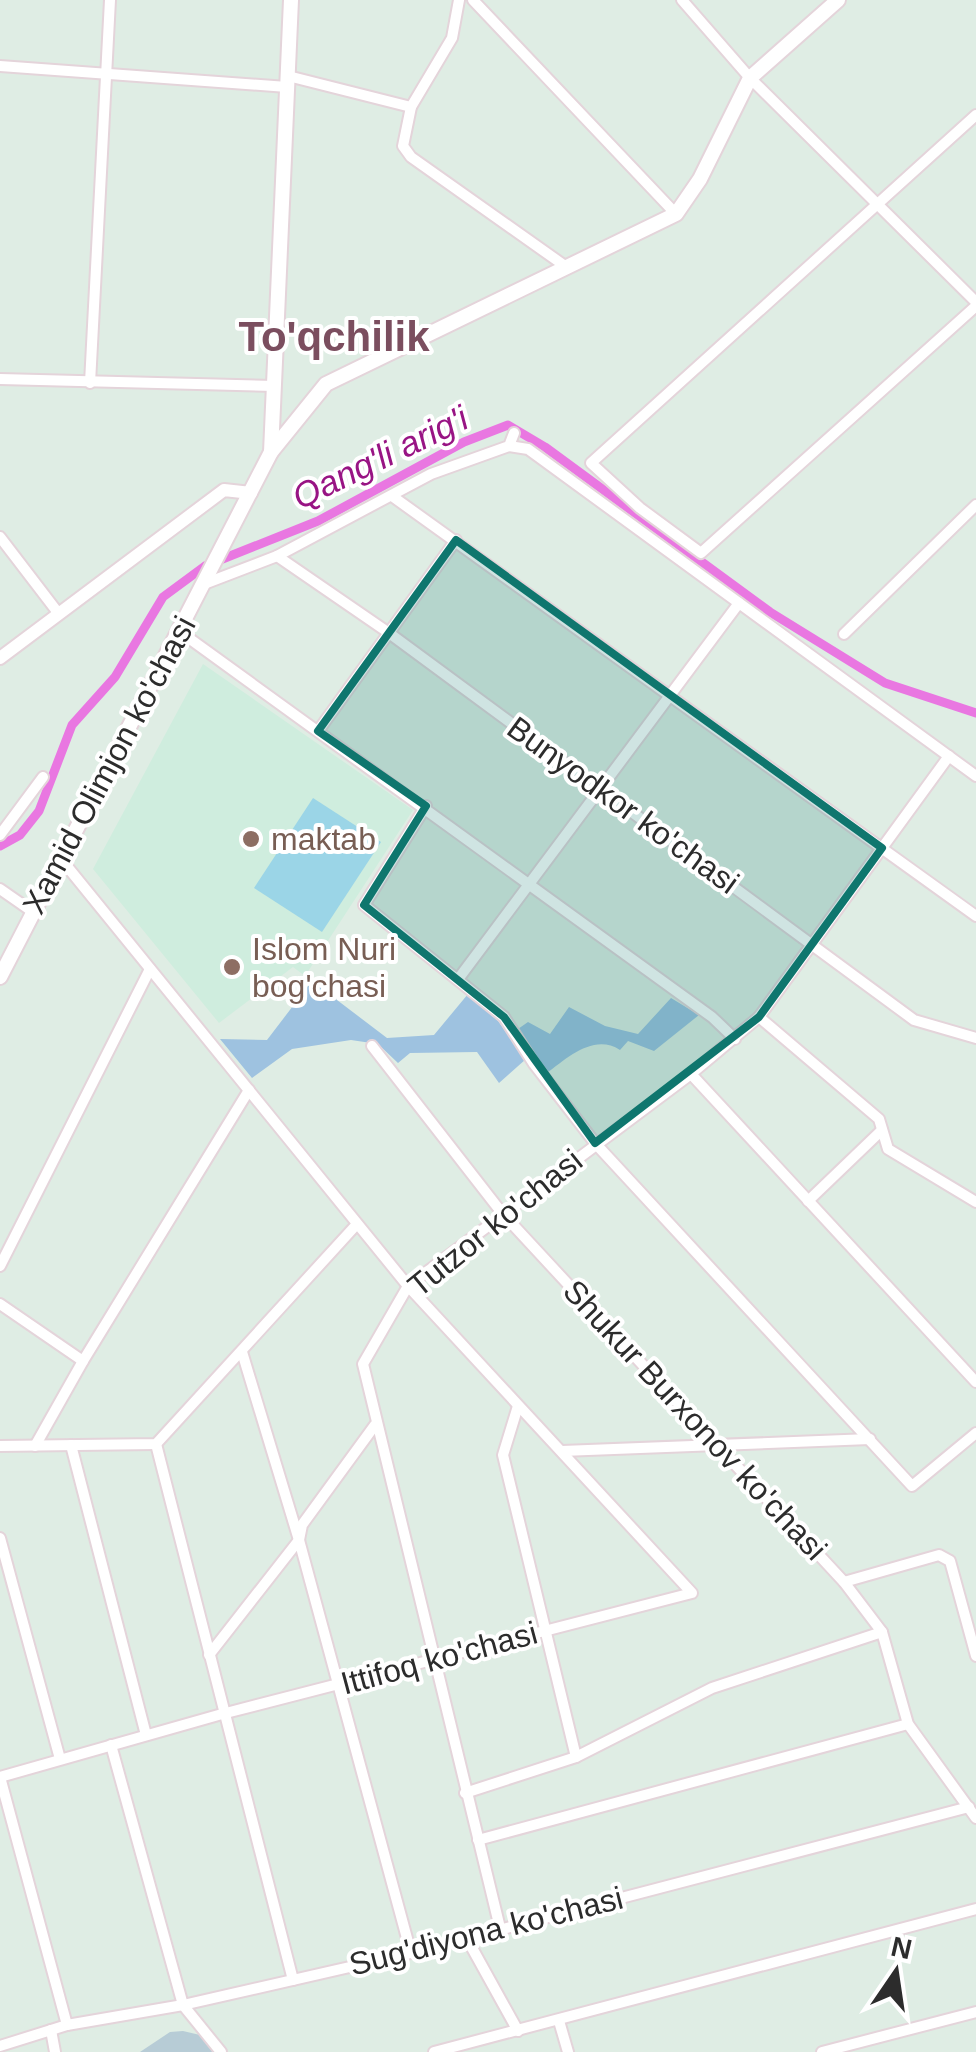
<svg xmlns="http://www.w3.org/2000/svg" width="976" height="2052" font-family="Arial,sans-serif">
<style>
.education{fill:#cfedde}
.green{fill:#9ec2e0}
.cemetery{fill:#b7ccd6}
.pitch{fill:#9bd5e7}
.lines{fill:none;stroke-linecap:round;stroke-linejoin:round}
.canal{stroke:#e977e1;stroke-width:9}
.minor-casing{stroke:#e4d4da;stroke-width:14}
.tertiary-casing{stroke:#e4d4da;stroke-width:16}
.secondary-casing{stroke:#e4d4da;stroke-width:18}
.minor{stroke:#fff;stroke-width:10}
.tertiary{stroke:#fff;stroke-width:12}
.secondary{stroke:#fff;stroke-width:14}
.marked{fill:#0f766e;fill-opacity:0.2;stroke:#0f766e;stroke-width:8;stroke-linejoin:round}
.education-dot{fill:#8d6e63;stroke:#fff;stroke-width:4}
.labels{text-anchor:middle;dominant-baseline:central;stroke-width:8;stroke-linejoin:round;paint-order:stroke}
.street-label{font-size:32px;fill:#2c2c2c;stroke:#fff}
.education-label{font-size:32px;fill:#785e54;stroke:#fff;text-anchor:start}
.water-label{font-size:35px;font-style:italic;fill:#981484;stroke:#fff}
.district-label{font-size:42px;font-weight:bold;fill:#7b4e5f;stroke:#fff}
</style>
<rect width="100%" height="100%" fill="#dfede4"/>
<path class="education" d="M203,664L413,810L305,976L293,967L219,1023L93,869Z"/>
<g class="green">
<path d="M312,981L387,1038L434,1035L468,994L498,1021L526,1059L499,1083L477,1052L410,1053L398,1063L378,1044L351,1040L292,1049L252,1078L220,1039L267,1040Z"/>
<path d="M671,998L699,1015L654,1051L628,1041L620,1050C594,1033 567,1058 547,1073L518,1029L528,1022L550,1034L569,1007L605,1026L638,1034Z"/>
</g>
<path class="cemetery" d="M183,2031L200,2035L216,2052H140L170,2032Z"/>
<path class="pitch" d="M313,798L381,842L322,932L254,888Z"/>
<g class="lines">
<path class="canal" d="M0,846L20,835L39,811L72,725L115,677L163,597L205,566L318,521L464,442L508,425L545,447L770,612L885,683L976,713"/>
<g class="minor-casing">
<g id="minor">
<path d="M459,0L452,38L411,107L403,146L411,157L565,266"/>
<path d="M473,0L676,214"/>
<path d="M682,0L750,78L976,302"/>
<path d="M0,66L287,87"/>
<path d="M288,76L411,107"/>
<path d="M976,115L591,463L640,508L701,553L976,306"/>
<path d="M0,379L274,386"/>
<path d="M90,383L110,0"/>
<path d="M509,446L528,449L976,776"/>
<path d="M392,496L976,916"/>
<path d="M0,537L59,614"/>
<path d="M277,556L389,633L914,1020L976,1038"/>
<path d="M204,584L277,556L431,474L509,446L514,433"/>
<path d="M179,631L712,1017L735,1039"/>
<path d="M844,634L976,505"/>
<path d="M318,731L456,540"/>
<path d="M426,806L364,905L504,1017L534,1064L595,1143L912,1486L976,1433"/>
<path d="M0,835L43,777"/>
<path d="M61,859L408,1286L692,1593L222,1714L0,1777L67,2025"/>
<path d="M0,889L33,912"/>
<path d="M459,978L739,603"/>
<path d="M759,1017L879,1119L888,1149L976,1202"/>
<path d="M372,1046L502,1213L844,1582L882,1632L908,1724L976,1818"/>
<path d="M691,1074L976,1382"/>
<path d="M808,1201L882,1130"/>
<path d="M0,1266L150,969"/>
<path d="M0,1304L83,1361L249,1090"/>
<path d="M242,1352L299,1540L411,1953"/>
<path d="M518,1406L503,1455L576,1757"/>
<path d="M156,1444L293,1980"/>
<path d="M71,1445L146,1735"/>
<path d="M0,1446L156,1444L357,1224"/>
<path d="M35,1446L83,1361"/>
<path d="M562,1451L870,1439"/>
<path d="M0,1538L60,1759"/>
<path d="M844,1582L939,1555L950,1561L976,1656"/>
<path d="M209,1655L299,1540L302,1525L375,1425"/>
<path d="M111,1745L183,2005L221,2052"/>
<path d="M465,1793L576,1757L712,1688L882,1632"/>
<path d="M478,1840L908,1724"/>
<path d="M500,1928L363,1364L408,1286L691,1074L759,1017L949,756"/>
<path d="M466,1937L518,2031"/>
<path d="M559,2021L568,2052"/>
<path d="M51,2030L55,2052"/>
<path d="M0,2046L67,2025L183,2005L411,1953L969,1807"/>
<path d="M434,2052L976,1909"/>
<path d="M822,2052L976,2012"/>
</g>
</g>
<g class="tertiary-casing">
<path id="tertiary" d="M0,658L224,490L251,493"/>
</g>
<g class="secondary-casing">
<g id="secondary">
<path d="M271,452L326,384L676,214L700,179L750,78L838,0"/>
<path d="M0,977L271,452L291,0"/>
</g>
</g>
<use href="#minor" class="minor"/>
<use href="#tertiary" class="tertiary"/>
<use href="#secondary" class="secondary"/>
</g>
<path class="marked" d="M456,540L882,848L759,1017L595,1143L504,1017L364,905L426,806L318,731Z"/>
<g class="education-dot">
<circle cx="251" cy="839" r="10"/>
<circle cx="232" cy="967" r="10"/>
</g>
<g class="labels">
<g class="street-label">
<text transform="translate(109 765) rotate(-62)">Xamid Olimjon ko'chasi</text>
<text transform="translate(623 805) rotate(36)">Bunyodkor ko'chasi</text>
<text transform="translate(495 1223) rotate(-39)">Tutzor ko'chasi</text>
<text transform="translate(695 1420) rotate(47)">Shukur Burxonov ko'chasi</text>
<text transform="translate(439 1658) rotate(-15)">Ittifoq ko'chasi</text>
<text transform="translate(486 1931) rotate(-14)">Sug'diyona ko'chasi</text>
</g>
<g class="education-label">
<text x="271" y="839">maktab</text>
<text x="252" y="949">Islom Nuri<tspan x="252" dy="37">bog'chasi</tspan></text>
</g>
<g class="water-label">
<text transform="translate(380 457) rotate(-26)">Qang'li arig'i</text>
</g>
<g class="district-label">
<text x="334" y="336">To'qchilik</text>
</g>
</g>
<g transform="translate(896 1972) rotate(13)" stroke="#ffffff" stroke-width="8" paint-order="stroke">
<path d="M0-8L18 38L0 25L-18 38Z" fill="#2c2c2c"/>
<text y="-15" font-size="28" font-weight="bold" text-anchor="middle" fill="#2c2c2c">N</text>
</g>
</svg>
